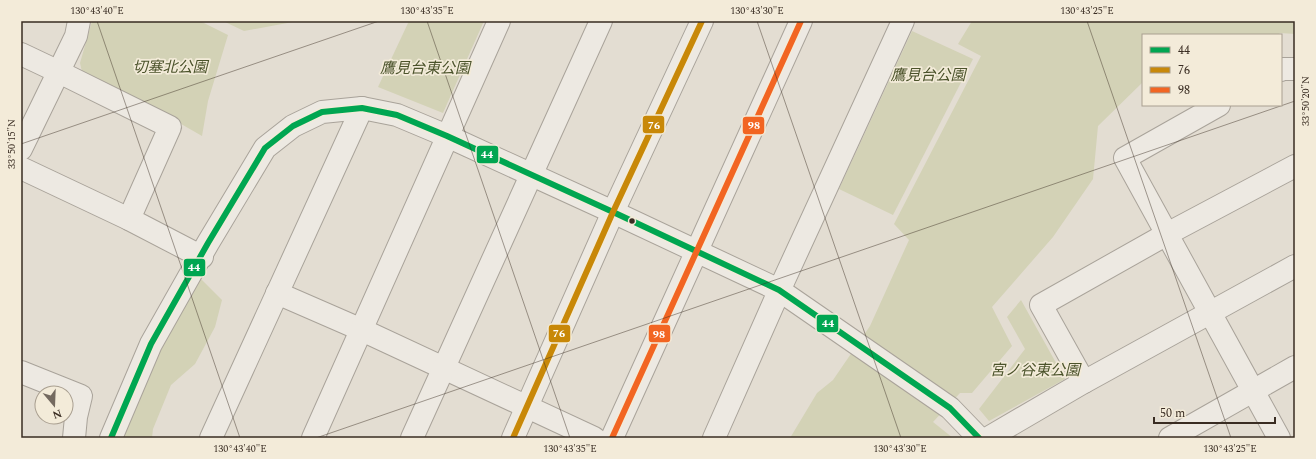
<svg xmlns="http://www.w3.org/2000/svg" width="1316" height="459" font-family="Spectral,'Noto Sans JP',serif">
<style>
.green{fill:#d3d2b6}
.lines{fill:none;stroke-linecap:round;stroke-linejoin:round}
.minor-casing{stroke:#a9a39a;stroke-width:24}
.minor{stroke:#ede9e2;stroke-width:22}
.bus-1-casing{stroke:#f3ebd9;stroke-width:9}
.bus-2-casing{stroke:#f3ebd9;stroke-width:9}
.bus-3-casing{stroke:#f3ebd9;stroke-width:9}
.bus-1{stroke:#00a651;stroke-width:6}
.bus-2{stroke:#c88808;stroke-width:6}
.bus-3{stroke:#f26522;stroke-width:6}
.ticks{fill:none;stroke:#392c22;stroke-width:1;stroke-opacity:0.45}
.bus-dot{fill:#392c22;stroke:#f3ebd9;stroke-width:1.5}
.labels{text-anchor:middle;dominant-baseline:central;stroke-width:3.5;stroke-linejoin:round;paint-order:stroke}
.park-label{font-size:15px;font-style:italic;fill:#4b532b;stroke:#f3ebd9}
.line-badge{stroke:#f3ebd9;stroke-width:1.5}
.badge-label{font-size:11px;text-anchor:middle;font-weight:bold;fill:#fff}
.neatline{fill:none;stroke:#392c22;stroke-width:1.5}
.ticks-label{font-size:10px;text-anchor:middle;fill:#392c22}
</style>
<rect width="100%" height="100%" fill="#e3ddd2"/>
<g class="green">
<path d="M92,21H200L228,35L208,101L202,136L169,117L83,76L80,63Z"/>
<path d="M223,21H298L244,31Z"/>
<path d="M409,21H484L443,113L378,87Z"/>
<path d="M972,21H1295V34L1280,33L1278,35H1143V82L1098,126L1093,179L1053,237L992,307L1012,346L972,393H960L933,422L953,438H790L817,393L833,380L870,326L909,240L894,224L981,56L958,44Z"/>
<path d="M912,31L973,59L893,215L839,189Z"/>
<path d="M201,279L222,300L215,327L195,364L171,385L153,429L152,438H121L129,413L184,302Z"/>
<path d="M1021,300L1065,379L989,421L979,409L1025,349L1007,317Z"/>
</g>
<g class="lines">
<g class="minor-casing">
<g id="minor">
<path d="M21,54L59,72L170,127L129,219"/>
<path d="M1281,70L1283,69H1295"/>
<path d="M1219,105L1125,158L1279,438"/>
<path d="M21,149L76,36L79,21"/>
<path d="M21,168L129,219L202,257"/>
<path d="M277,293L362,330L594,438"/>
<path d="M21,372L81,396L76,417L74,438"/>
<path d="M1084,382L1041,305L1167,234L1295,166"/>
<path d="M111,438L151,344L208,243L265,148L293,126L322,112L362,108L397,115L447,136L613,212L779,290L950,408L979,438"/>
<path d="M211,438L362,108"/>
<path d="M313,438L499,21"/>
<path d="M412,438L601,21"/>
<path d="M513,438L613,212L702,21"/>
<path d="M612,438L801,21"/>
<path d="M714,438L784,280L903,21"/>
<path d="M988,438L1084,382L1295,266"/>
<path d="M1170,438L1295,367"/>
</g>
</g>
<use href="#minor" class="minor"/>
<g class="bus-1-casing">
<path id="bus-1" d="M111,438L151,344L208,243L265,148L293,126L322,112L362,108L397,115L447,136L613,212L779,290L950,408L979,438"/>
</g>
<g class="bus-2-casing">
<path id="bus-2" d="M513,438L613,212L702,21"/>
</g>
<g class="bus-3-casing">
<path id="bus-3" d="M612,438L801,21"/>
</g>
<use href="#bus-1" class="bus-1"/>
<use href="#bus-2" class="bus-2"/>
<use href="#bus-3" class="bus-3"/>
</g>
<path class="ticks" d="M97,21L240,438M427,21L570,438M757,21L901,438M1087,21L1231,438M21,144L379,21M316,438L1295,101"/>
<circle class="bus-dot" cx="632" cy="221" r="3.5"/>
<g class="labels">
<g class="park-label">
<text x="170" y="67">切塞北公園</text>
<text x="425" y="68">鷹見台東公園</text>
<text x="928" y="75">鷹見台公園</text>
<text x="1035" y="370">宮ノ谷東公園</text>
</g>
</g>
<g class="line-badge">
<rect x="642" y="115" width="23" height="19" rx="4" fill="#c88808"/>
<rect x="742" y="116" width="23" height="19" rx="4" fill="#f26522"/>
<rect x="476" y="145" width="23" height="19" rx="4" fill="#00a651"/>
<rect x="183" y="258" width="23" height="19" rx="4" fill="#00a651"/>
<rect x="816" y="314" width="23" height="19" rx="4" fill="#00a651"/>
<rect x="548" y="324" width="23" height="19" rx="4" fill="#c88808"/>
<rect x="648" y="324" width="23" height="19" rx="4" fill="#f26522"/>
</g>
<g class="badge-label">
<text x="654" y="129">76</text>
<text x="754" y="129">98</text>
<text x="487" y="158">44</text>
<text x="194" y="271">44</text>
<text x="828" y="327">44</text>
<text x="559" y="337">76</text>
<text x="659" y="338">98</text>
</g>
<rect width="1316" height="459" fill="none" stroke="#f3ebd9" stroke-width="44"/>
<rect x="1142" y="34" width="140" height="72" fill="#f3ebd9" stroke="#a99f90"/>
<rect x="1150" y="47" width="20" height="6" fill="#00a651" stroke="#a99f90"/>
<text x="1178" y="54" font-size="12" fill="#392c22">44</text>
<rect x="1150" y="67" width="20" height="6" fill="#c88808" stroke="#a99f90"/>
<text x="1178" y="74" font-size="12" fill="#392c22">76</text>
<rect x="1150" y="87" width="20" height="6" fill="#f26522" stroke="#a99f90"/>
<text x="1178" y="94" font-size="12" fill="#392c22">98</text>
<g transform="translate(54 405) rotate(161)"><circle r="19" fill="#f3ebd9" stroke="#a99f90"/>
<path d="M0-3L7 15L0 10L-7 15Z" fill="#746a60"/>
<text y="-6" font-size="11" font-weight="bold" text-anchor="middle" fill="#392c22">N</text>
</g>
<path d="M1154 417v6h121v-6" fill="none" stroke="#392c22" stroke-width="2"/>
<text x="1160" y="417" font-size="12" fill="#392c22" stroke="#f3ebd9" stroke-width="3" paint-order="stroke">50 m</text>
<rect x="22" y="22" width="1272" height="415" class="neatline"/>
<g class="ticks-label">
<text x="97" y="14">130°43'40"E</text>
<text x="427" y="14">130°43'35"E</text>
<text x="757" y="14">130°43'30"E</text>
<text x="1087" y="14">130°43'25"E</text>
<text transform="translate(1305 101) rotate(-90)" y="4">33°50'20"N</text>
<text transform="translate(11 144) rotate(-90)" y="4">33°50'15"N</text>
<text x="240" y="452">130°43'40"E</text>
<text x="570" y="452">130°43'35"E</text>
<text x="900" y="452">130°43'30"E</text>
<text x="1230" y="452">130°43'25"E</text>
</g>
</svg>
